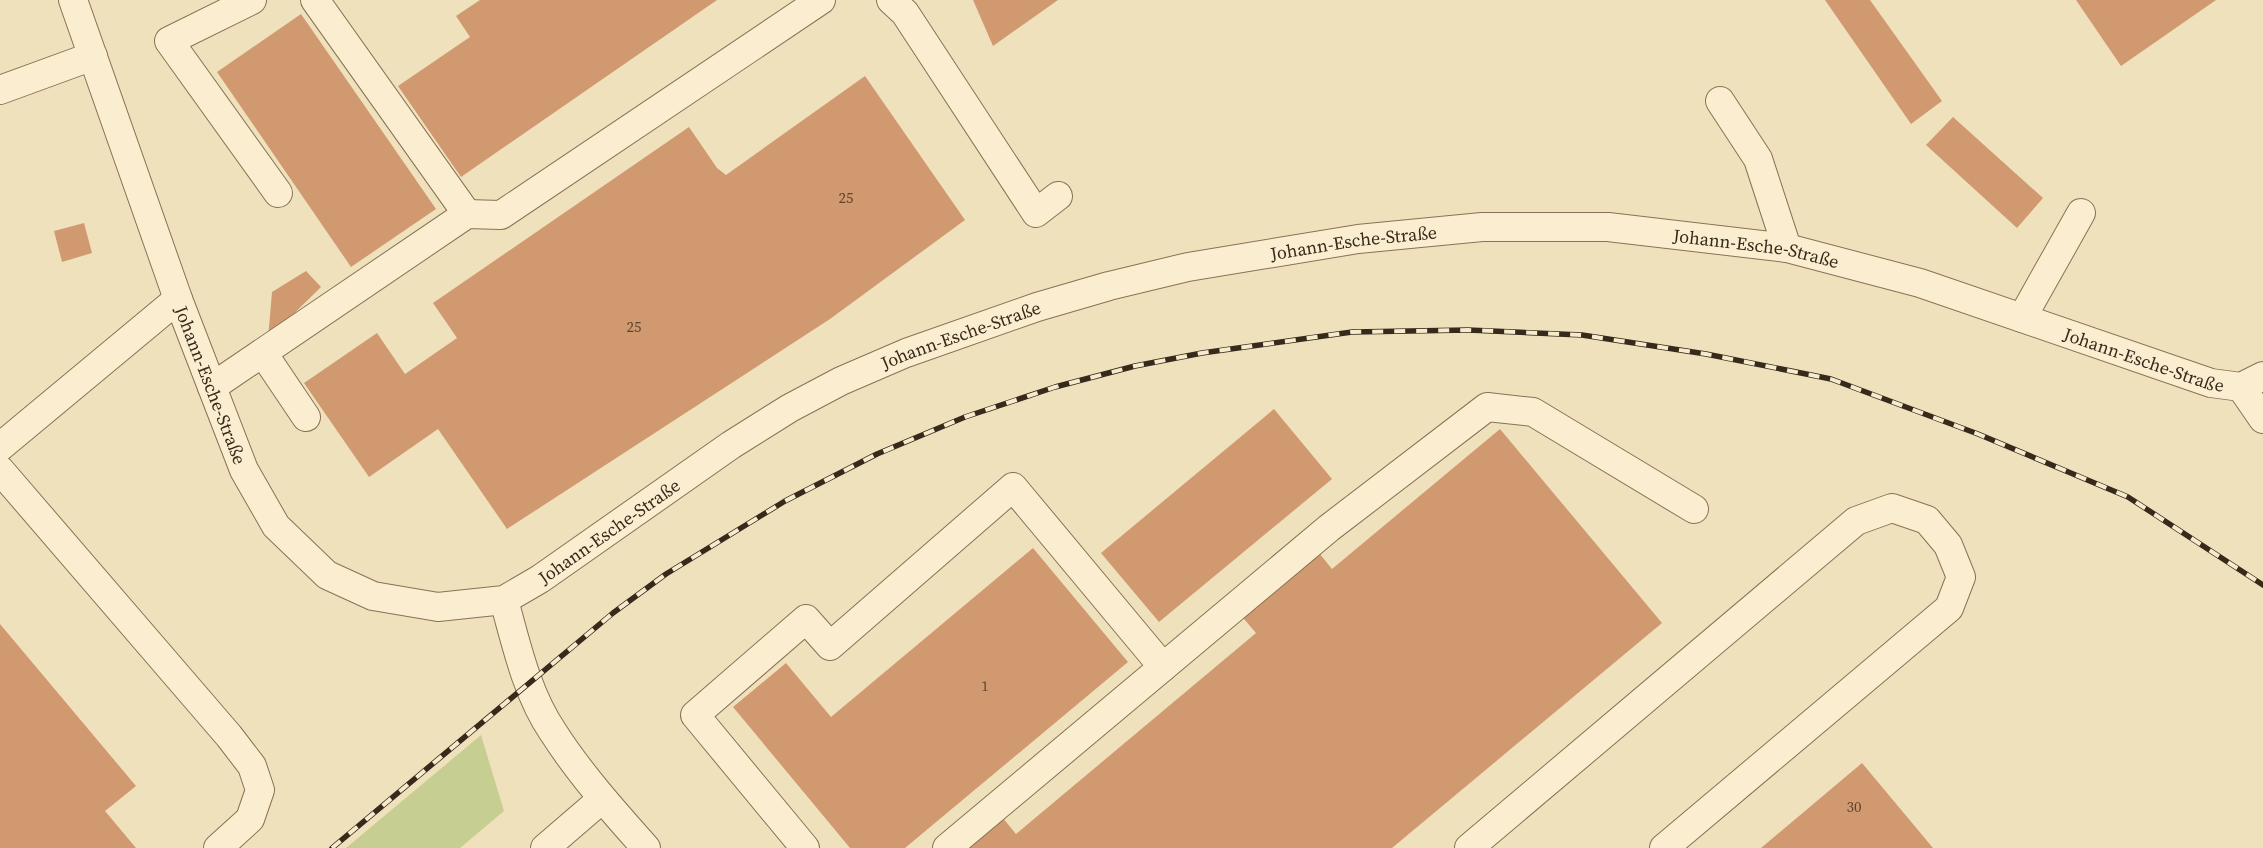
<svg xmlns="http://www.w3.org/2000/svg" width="2263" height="848" font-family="'Source Serif 4',serif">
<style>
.green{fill:#c7ce91}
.building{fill:#d19970}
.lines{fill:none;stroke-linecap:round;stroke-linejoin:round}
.minor-casing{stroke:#897155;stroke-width:30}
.minor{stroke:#fbeed0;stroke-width:28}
.rail-casing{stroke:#37291b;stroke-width:5.5}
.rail{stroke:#f7ebcd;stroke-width:4;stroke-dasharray:11;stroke-linecap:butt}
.labels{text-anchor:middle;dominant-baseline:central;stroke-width:4;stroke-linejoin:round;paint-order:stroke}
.number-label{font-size:15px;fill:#5e4530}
.street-label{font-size:18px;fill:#37291b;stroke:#f7ebcd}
</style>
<rect width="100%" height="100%" fill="#f0e1bd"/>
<path class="green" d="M481,735L504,811L460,848H346Z"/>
<g class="building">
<path d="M480,0H717L461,177L398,86L470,37L456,16Z"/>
<path d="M973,0H1058L993,46Z"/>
<path d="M1825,0H1870L1942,101L1911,124Z"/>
<path d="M2076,0H2216L2121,66Z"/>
<path d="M301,14L436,209L351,267L217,72Z"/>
<path d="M865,76L965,220L830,319L507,529L438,429L369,477L304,383L377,333L405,374L457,338L433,303L689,127L717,168L726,175Z"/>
<path d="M1953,117L2043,198L2017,228L1926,145Z"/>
<path d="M84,223L92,253L62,262L54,231Z"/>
<path d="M306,271L321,287L268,339L272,292Z"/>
<path d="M1274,409L1332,479L1159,622L1101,553Z"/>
<path d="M1500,429L1662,623L1392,848H955L998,812L1016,834L1256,633L1238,612L1315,548L1332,569Z"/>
<path d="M1033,548L1128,662L905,848H850L733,707L786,663L831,717Z"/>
<path d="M0,624L136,786L105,811L136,848H0Z"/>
<path d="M1862,763L1933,848H1761Z"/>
</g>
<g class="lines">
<g class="minor-casing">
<g id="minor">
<path id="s1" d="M73,0L178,299L244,470L276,526L327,575L373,596L438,607L504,600L540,579L731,445L790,408L841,381L906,353L1037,307L1109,286L1188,267L1358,239L1482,227H1608L1787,248L1920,283L2211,383L2241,387L2263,376"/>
<path d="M252,0L169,41L278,193"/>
<path d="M315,0L467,214"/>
<path d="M891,0L905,13L1036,213L1058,196"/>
<path d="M0,90L93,56"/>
<path d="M1720,101L1758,159L1787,248"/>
<path d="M2022,318L2081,213"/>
<path d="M263,353L306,417"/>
<path d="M212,387L467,214L501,215L821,0"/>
<path d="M2241,387L2263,419"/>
<path d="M0,447L178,299"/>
<path d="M0,470L229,736L252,766L260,790L250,819L218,848"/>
<path d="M504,600C516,644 527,694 553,732C580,774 613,811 646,848"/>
<path d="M545,848L602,799"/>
<path d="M805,848L695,715L806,619L830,646L1013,487L1163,667"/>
<path d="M947,848L1329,528L1487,407L1533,412L1694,509"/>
<path d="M1469,848L1856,521L1892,508L1927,520L1948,545L1961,577L1949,608L1664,848"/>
</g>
</g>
<use href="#minor" class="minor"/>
<g class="rail-casing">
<path id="rail" d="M332,848L613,613L666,574L785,501L877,454L965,417L1055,387L1135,366L1202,353L1352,332L1468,330L1582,335L1706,354L1831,379L1978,434L2128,497L2263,585"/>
</g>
<use href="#rail" class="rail"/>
</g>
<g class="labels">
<g class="number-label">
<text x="846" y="197">25</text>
<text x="634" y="326">25</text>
<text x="985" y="685">1</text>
<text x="1854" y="806">30</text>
</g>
<g class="street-label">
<text stroke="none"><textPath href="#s1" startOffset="1754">Johann-Esche-Straße</textPath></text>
<text stroke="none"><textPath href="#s1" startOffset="2159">Johann-Esche-Straße</textPath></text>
<text stroke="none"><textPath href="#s1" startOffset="1349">Johann-Esche-Straße</textPath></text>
<text stroke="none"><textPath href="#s1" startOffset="2564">Johann-Esche-Straße</textPath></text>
<text stroke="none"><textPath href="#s1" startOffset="409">Johann-Esche-Straße</textPath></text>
<text stroke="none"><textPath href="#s1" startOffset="944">Johann-Esche-Straße</textPath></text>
</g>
</g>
</svg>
